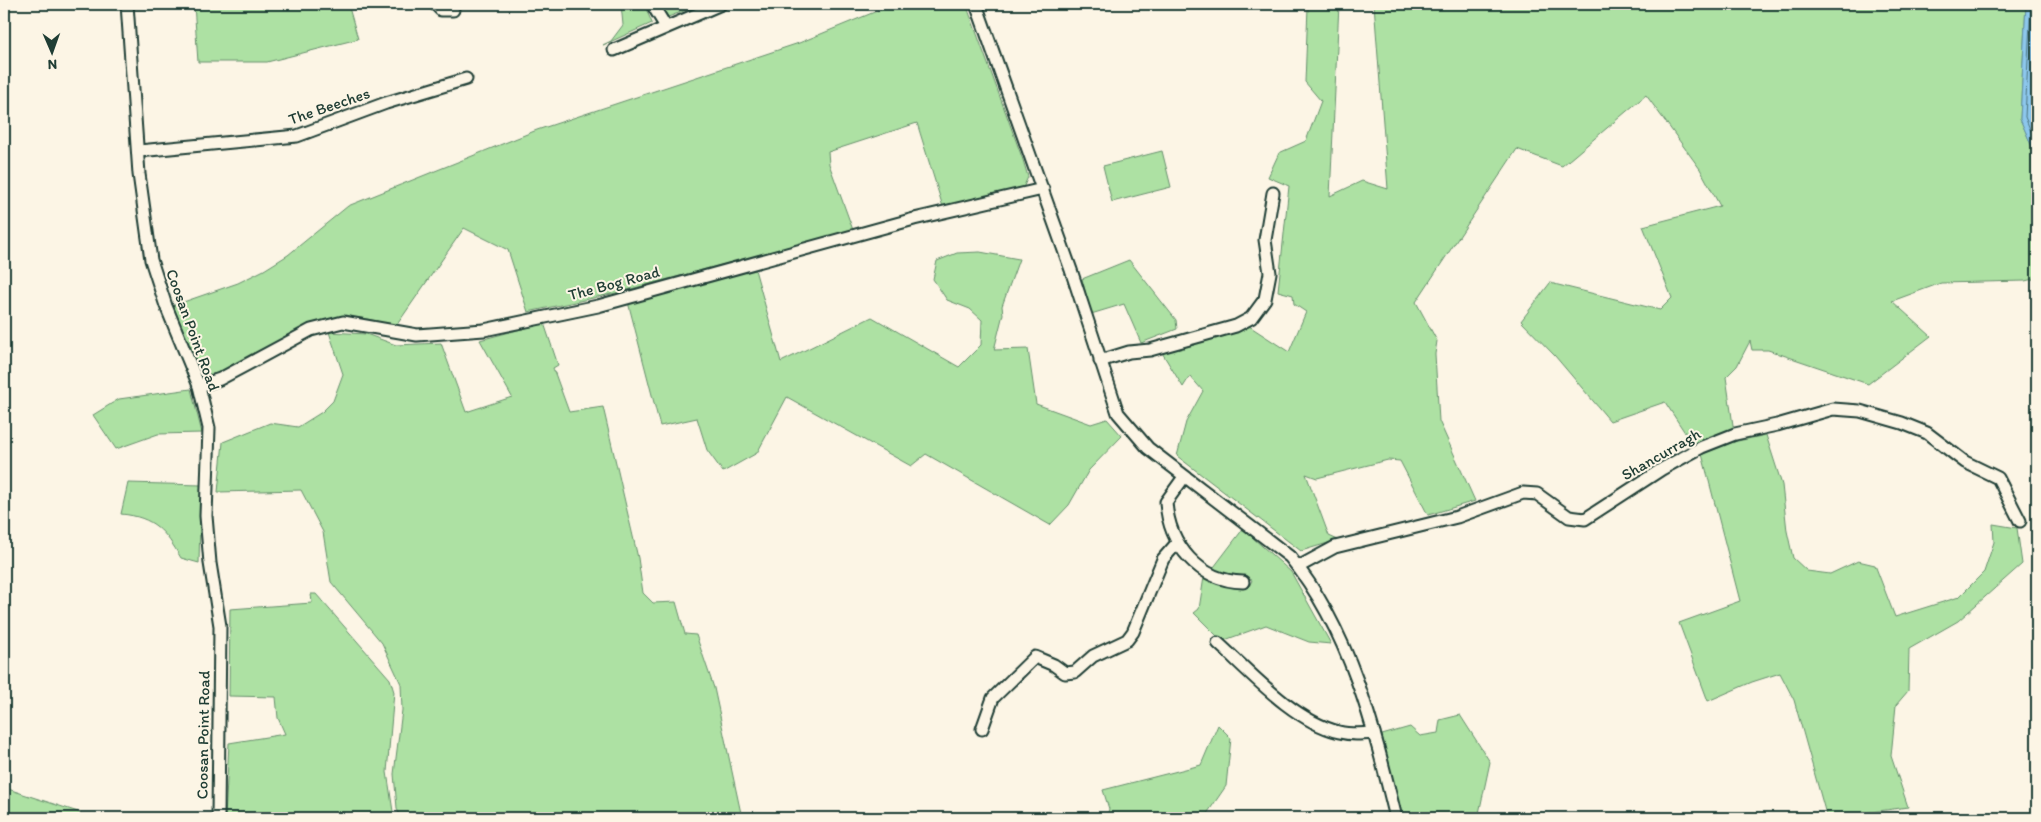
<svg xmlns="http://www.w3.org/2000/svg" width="2041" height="822" font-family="Itim,sans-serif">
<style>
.green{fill:#ade1a3;stroke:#668f6c}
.water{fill:#8dc7ec;stroke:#6190a2}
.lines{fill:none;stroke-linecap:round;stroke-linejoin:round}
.shore{stroke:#4b747e;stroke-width:1}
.minor-casing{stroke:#1f3d34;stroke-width:15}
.minor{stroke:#fcf5e5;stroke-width:11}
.labels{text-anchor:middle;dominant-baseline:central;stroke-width:4;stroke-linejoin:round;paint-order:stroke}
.street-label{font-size:16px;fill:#1f3d34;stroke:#fcf5e5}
</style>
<rect width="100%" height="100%" fill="#fcf5e5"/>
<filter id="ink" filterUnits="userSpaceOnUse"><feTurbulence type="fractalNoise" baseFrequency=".02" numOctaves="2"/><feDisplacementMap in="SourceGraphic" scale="10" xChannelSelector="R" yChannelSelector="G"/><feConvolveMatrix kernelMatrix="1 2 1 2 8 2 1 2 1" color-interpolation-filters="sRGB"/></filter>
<g filter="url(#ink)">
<g class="green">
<path d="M194,4H348L358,39L267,62H198Z"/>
<path d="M621,4H644L652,23L603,45L611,41L623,25Z"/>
<path d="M659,4H702L668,17Z"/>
<path d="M894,4H966L1023,160L1028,177L1023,188L943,207L917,123L828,152L829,164L853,230L616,293L528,312L508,250L464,228L396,326C373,320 349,313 325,320C311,324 295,331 283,338C261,350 236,372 211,374C204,374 200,369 196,364L172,306L238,283L264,270L288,255L348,206L537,130L799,43Z"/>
<path d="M1300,4H1339L1330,196L1362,181L1388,189L1374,4H2026L2020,119L2037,158V278L2025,281L1941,283L1892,301L1931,336L1868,384L1768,350H1752L1750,341L1737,366L1726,377L1734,432L1695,448L1665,402L1610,421L1555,356L1521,321L1550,283L1660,310L1672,298L1643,226L1720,206L1700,169L1646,95L1562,166L1517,149L1416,302L1437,341L1435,354L1439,421L1475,501L1428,515L1400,461L1388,460L1317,478L1306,474L1329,536L1338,540L1301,551L1177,456L1186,422L1203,391L1190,376L1183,387L1161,351L1246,324L1289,352L1306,312L1294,304L1293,295L1278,291L1289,186L1268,177L1279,153L1306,141L1321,101L1305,82L1308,7Z"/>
<path d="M1162,151L1171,187L1112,202L1103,166Z"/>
<path d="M980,252L1019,259L1002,306L1003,314L994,350L1028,349L1036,404L1091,424L1107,419L1122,436L1089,470L1069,505L1050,525L926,454L911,466L787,397L757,453L723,472L707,450L697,418L660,426L628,302L754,266L781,362L872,317L959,367L981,345L982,320L970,309L947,300L933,279L937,261L957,253Z"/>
<path d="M1129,260L1176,320L1177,329L1141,343L1124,304L1091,314L1082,279Z"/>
<path d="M544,323L558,365L553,368L569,412L603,407L638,558L643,593L653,603L676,602L685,634L696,635L714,688L742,818H400L397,808L394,774L402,710L401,684L382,643L331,582L323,532L301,490L218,492L223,442L270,423L298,427L322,412L333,401L343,374L329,332L366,334L396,345L441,343L466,412L512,397L480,340Z"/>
<path d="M191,389L202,433L158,434L116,449L93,415L119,399Z"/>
<path d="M1766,435L1782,485L1787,531L1793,558L1807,571L1830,574L1858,561L1875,565L1895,617L1959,597L1984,572L1994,542L1993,524L2017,528L2022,564L1958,621L1909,649L1908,691L1896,705L1891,756L1908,807L1827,818L1794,700L1780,673L1752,682L1708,701L1679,623L1740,601L1702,454L1733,442Z"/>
<path d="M128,483L201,485L199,563L181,558C165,531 154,517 121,514Z"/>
<path d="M1243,529L1291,572L1331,644L1309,642L1266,625L1222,641L1194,613L1199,609L1204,577L1226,586L1249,587L1252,580L1242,576L1211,571Z"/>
<path d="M311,594H316L390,679L394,692L387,772L394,818H225L229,743L285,734L278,718L276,697L229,696L230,609L312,603Z"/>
<path d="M1460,715L1490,762L1478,818H1402L1382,735L1410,727L1420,736L1438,733L1440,720Z"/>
<path d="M1218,725L1231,738L1226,786L1204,818H1106L1109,809L1103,790L1201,765Z"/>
<path d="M5,788L78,812L85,818H4Z"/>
</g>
<path class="water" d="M2026,4H2037V158L2020,119Z"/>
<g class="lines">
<g class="shore">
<path d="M2031,4L2025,117L2037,146"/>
<path d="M2037,6L2031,116L2037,131"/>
</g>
<g class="minor-casing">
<g id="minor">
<path d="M127,4L139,174L151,260L166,306L199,386L209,428L206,516L210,563L220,626L218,818"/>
<path d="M435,4L441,10H453"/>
<path d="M652,4L666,27"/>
<path d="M976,4L1071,270L1118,413L1148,448L1290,557C1350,630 1374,728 1396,818"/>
<path d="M614,50L721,4"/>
<path d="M139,151L297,136L386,103L466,79"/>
<path d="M1100,361L1129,352L1150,350L1236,326L1251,318L1265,299L1270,273L1265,240L1273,193"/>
<path d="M199,386L220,379L311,330L343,322L417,335L484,330L598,306L914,219L1043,189"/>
<path d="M1184,477L1166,502C1169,545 1199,581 1243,582"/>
<path d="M1298,567L1335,547L1457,517L1523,493L1537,494L1569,517L1585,519L1662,469L1702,447L1735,434L1777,425L1833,409L1860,411L1902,423L1927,433L1965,462L1998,478L2020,521"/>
<path d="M1218,643C1252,674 1294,721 1339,732C1351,735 1362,734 1374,733"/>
<path d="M982,729L993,698L1035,657L1054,665L1065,673L1075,672L1093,656L1127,640L1133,632L1163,559L1177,543"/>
</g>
</g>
<use href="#minor" class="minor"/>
</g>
</g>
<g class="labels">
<g class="street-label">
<text transform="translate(329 106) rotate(-19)">The Beeches</text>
<text transform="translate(614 283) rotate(-15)">The Bog Road</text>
<text transform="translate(193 330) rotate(70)">Coosan Point Road</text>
<text transform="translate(1661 454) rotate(-30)">Shancurragh</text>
<text transform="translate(203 735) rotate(-89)">Coosan Point Road</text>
</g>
</g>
<rect width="2041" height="822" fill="none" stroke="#fcf5e5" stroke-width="20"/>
<rect x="10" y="10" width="2021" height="802" fill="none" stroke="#1f3d34" stroke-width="2" filter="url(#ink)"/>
<g transform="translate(52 52) rotate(178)" stroke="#fcf5e5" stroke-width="4" paint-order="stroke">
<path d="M0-4L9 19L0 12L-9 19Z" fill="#1f3d34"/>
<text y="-8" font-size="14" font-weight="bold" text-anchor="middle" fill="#1f3d34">N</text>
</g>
</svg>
